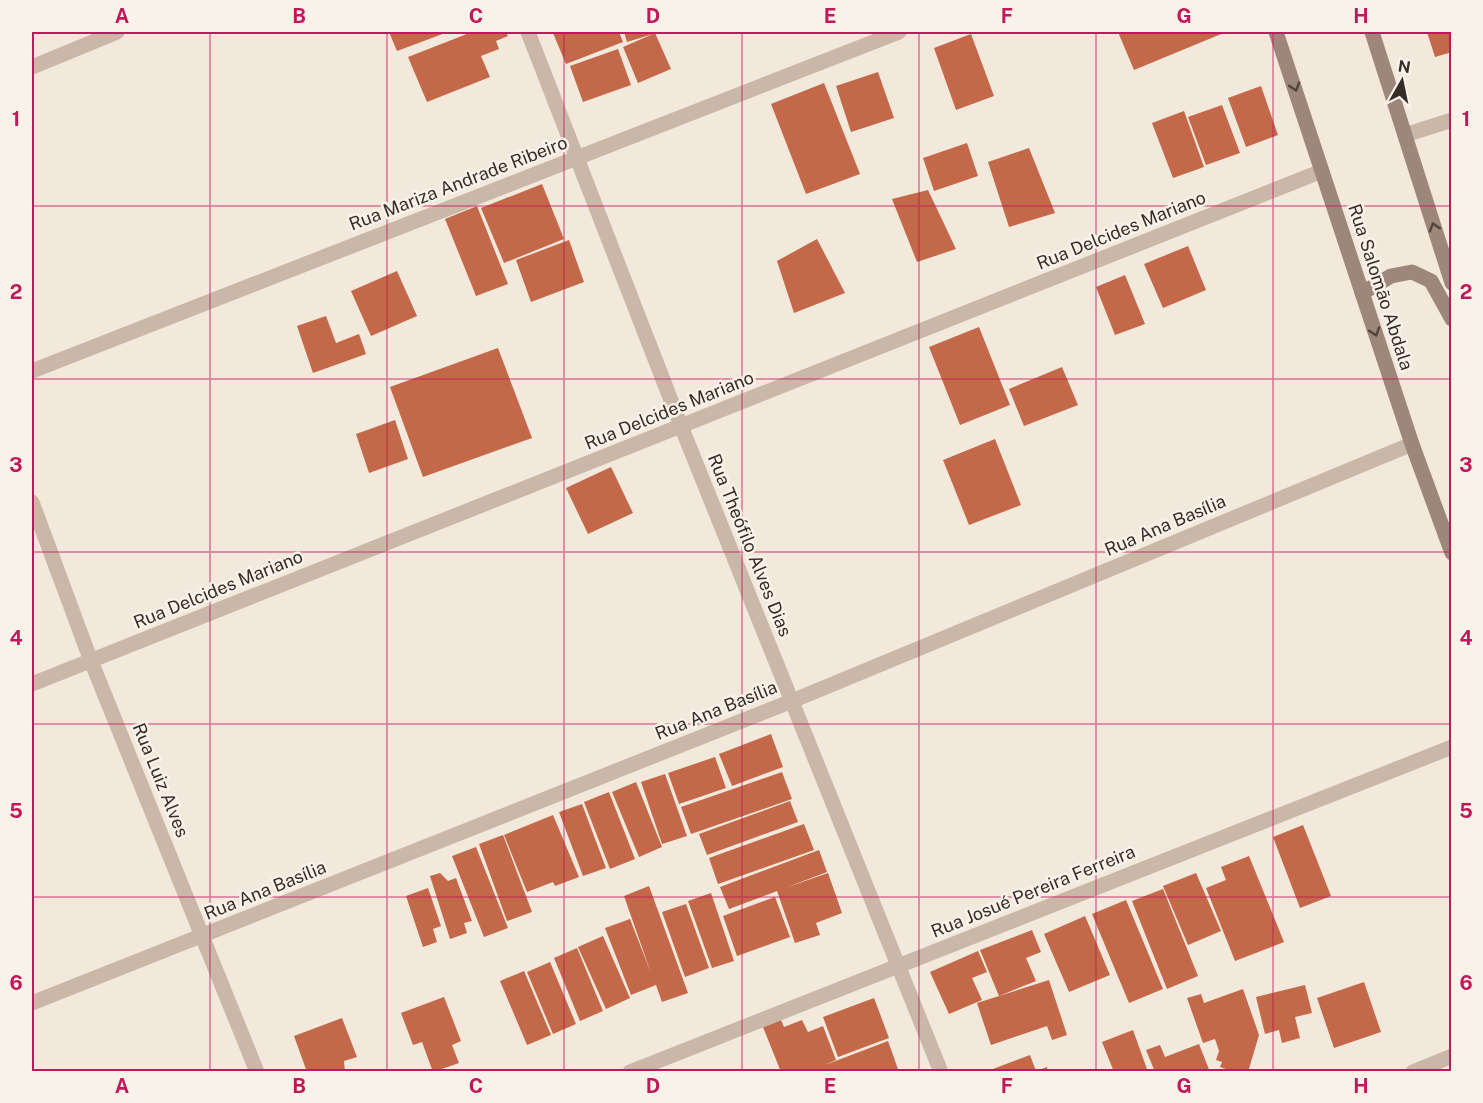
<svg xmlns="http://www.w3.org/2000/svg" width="1483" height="1103" font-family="'Public Sans',sans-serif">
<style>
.building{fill:#c36848}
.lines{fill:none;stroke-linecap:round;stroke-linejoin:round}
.street{stroke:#c9b8a8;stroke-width:15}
.secondary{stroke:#9d877a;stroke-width:15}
.oneway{stroke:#50443c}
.grid{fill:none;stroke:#c2185b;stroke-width:1.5;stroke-opacity:0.55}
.labels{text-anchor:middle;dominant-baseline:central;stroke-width:5;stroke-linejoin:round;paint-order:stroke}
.street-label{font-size:18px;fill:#362d28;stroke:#f9f2e9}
.neatline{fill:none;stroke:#c2185b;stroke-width:2}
.grid-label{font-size:20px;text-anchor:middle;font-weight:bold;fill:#c2185b}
</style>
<rect width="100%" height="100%" fill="#f2e8dc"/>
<g class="building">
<path d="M389,32H448L397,51Z"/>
<path d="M472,32H506L508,36L496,41L499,49L481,56L490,77L427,102L408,57Z"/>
<path d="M556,32H619L623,42L566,64L553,33Z"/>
<path d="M624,32H658L655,33L671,69L638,83L623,47L653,34L627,42Z"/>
<path d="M1118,32H1226L1134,70Z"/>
<path d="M1427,32H1452V52L1435,57Z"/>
<path d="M971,34L994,96L956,110L934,48Z"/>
<path d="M618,49L631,85L583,102L570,66Z"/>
<path d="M878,72L894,118L851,132L836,86Z"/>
<path d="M824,83L860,174L806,194L771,104Z"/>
<path d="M1261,86L1278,135L1246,147L1228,98Z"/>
<path d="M1222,105L1240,153L1206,165L1188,117Z"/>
<path d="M1184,111L1204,167L1173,178L1152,123Z"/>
<path d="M967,143L978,176L934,191L923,158Z"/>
<path d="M1029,148L1055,213L1009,227L988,162Z"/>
<path d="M542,184L564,239L504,263L481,208Z"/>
<path d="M928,190L956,249L917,262L892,199Z"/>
<path d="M477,206L508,284L476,296L445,219Z"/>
<path d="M817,239L845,293L794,313L777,261Z"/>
<path d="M569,240L584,282L531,302L516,260Z"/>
<path d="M1188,246L1206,290L1163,308L1144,264Z"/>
<path d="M397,271L417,316L371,336L351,291Z"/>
<path d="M1125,275L1145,324L1115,335L1096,287Z"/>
<path d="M326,316L336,343L359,334L366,354L313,373L297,326Z"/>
<path d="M979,327L1010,405L960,425L929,347Z"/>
<path d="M498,348L532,438L423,477L390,387Z"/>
<path d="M1062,367L1078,405L1024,426L1009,389Z"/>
<path d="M395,420L408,459L369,473L356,434Z"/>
<path d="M995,439L1021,505L969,525L943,460Z"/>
<path d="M611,467L633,513L588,534L566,488Z"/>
<path d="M771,734L783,767L732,786L719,754Z"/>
<path d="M715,757L726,788L679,804L668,773Z"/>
<path d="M782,772L792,799L691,834L681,807Z"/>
<path d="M665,774L687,836L662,844L641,782Z"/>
<path d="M636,782L662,847L639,857L612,792Z"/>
<path d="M609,792L635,859L610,869L584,802Z"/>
<path d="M790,801L798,822L707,855L699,834Z"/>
<path d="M582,804L606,868L583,876L559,812Z"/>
<path d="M553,815L579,877L555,886L553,882L527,892L504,835Z"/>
<path d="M804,824L814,850L718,884L709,858Z"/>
<path d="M1303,825L1331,896L1300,908L1273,837Z"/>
<path d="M503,835L532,912L507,921L479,844Z"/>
<path d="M476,847L508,928L484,937L452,856Z"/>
<path d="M819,850L827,872L785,888L828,873L842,913L816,923L820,935L795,943L777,891L729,909L720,887Z"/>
<path d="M1249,856L1284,942L1235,961L1206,888L1226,880L1221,867Z"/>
<path d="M440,873L448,881L456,878L472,921L464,923L467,933L450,939L430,876Z"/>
<path d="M1196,873L1221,931L1188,945L1163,886Z"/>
<path d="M649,886L688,993L662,1002L656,985L631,995L605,928L630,919L651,973L624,896Z"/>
<path d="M428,888L441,926L433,929L437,942L423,947L406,896Z"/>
<path d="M1163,889L1198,976L1167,989L1132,901Z"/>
<path d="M711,893L734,961L712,968L688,901Z"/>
<path d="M775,897L790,937L737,956L723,916Z"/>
<path d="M1126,900L1163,989L1129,1003L1092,914Z"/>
<path d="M686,904L709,968L685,977L662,912Z"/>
<path d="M1085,916L1110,975L1069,992L1044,934Z"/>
<path d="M1032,930L1041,952L1026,958L1036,981L999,996L980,950Z"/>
<path d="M603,936L630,998L606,1009L578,947Z"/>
<path d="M577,948L603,1011L580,1021L554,958Z"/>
<path d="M978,951L987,972L972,978L982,1000L949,1014L930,972Z"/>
<path d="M550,962L576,1024L553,1034L527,972Z"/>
<path d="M524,971L551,1035L527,1045L500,981Z"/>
<path d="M1049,980L1067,1035L1052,1040L1047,1026L991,1045L977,1003Z"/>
<path d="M1364,982L1381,1032L1334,1048L1317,998Z"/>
<path d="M1305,985L1312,1013L1295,1017L1300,1038L1282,1043L1279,1030L1265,1034L1256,997Z"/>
<path d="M1243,989L1259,1035L1248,1072H1235L1220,1067L1222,1062L1216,1060L1219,1051L1215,1039L1203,1043L1187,998L1201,994L1204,1003Z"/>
<path d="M444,997L461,1041L452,1045L459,1063L433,1072L422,1042L413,1045L401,1013Z"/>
<path d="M874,998L889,1038L838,1057L823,1017Z"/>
<path d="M342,1018L357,1057L344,1061L345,1072H307L294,1036Z"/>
<path d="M781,1020L784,1027L802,1020L808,1032L823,1026L836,1060L825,1065L888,1041L899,1072H781L763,1027Z"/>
<path d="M1133,1030L1148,1072H1114L1102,1042Z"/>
<path d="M1199,1044L1210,1072H1155L1146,1050L1160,1045L1165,1057Z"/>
<path d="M1030,1055L1036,1071L1047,1067L1048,1072H985Z"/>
</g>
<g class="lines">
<g class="street">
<path d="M528,32L681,426L941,1072"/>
<path d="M32,67L117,32"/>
<path d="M1405,135L1452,120"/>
<path d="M32,371L899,32"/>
<path d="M32,502L91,661L257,1072"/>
<path d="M32,684L1322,171"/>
<path d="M32,1003L792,701L1412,444"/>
<path d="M630,1072L1452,747"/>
<path d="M1413,1072L1452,1056"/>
</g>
<g class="secondary">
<path d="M1276,32L1412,444L1452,553"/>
<path d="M1372,32L1452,283"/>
<path d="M1362,293L1391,276L1412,272L1431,281L1452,319"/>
</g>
</g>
<defs><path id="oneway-chevron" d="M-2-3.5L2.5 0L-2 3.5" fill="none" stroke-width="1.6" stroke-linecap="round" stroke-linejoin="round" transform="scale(1.5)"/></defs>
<g class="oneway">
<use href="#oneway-chevron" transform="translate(1295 87) rotate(72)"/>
<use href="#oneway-chevron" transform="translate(1434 227) rotate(-107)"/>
<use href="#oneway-chevron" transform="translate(1375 332) rotate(72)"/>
</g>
<path class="grid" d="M210,32V1072M387,32V1072M564,32V1072M742,32V1072M919,32V1072M1096,32V1072M1273,32V1072M32,206H1452M32,379H1452M32,552H1452M32,724H1452M32,897H1452"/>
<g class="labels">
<g class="street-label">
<text transform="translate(458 183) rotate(-21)">Rua Mariza Andrade Ribeiro</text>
<text transform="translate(1121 230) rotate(-22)">Rua Delcides Mariano</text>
<text transform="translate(1381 287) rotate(72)">Rua Salomão Abdala</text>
<text transform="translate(669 410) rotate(-22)">Rua Delcides Mariano</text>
<text transform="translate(1165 525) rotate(-23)">Rua Ana Basília</text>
<text transform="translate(750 545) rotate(68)">Rua Theófilo Alves Dias</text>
<text transform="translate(218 589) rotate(-22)">Rua Delcides Mariano</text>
<text transform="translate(716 710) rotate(-22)">Rua Ana Basília</text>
<text transform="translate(161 780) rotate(68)">Rua Luiz Alves</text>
<text transform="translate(265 890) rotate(-22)">Rua Ana Basília</text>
<text transform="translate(1033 891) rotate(-22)">Rua Josué Pereira Ferreira</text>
</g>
</g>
<rect width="1483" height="1103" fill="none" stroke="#f9f2e9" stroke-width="66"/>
<g transform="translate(1402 81) rotate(9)" stroke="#f9f2e9" stroke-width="4.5" paint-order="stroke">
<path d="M0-4.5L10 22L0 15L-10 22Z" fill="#362d28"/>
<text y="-9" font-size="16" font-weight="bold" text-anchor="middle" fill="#362d28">N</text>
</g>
<rect x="33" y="33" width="1417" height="1037" class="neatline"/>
<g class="grid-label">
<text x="122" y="23">A</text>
<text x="299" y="23">B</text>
<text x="476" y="23">C</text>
<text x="653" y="23">D</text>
<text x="830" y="23">E</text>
<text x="1007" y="23">F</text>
<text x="1184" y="23">G</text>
<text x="1361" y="23">H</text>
<text x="16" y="126">1</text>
<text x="1466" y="126">1</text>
<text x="16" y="299">2</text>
<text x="1466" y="299">2</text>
<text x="16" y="472">3</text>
<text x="1466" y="472">3</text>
<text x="16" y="645">4</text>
<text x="1466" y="645">4</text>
<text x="16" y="818">5</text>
<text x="1466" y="818">5</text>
<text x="16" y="990">6</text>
<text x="1466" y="990">6</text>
<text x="122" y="1093">A</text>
<text x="299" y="1093">B</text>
<text x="476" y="1093">C</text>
<text x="653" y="1093">D</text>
<text x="830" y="1093">E</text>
<text x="1007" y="1093">F</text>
<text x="1184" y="1093">G</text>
<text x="1361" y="1093">H</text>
</g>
</svg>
